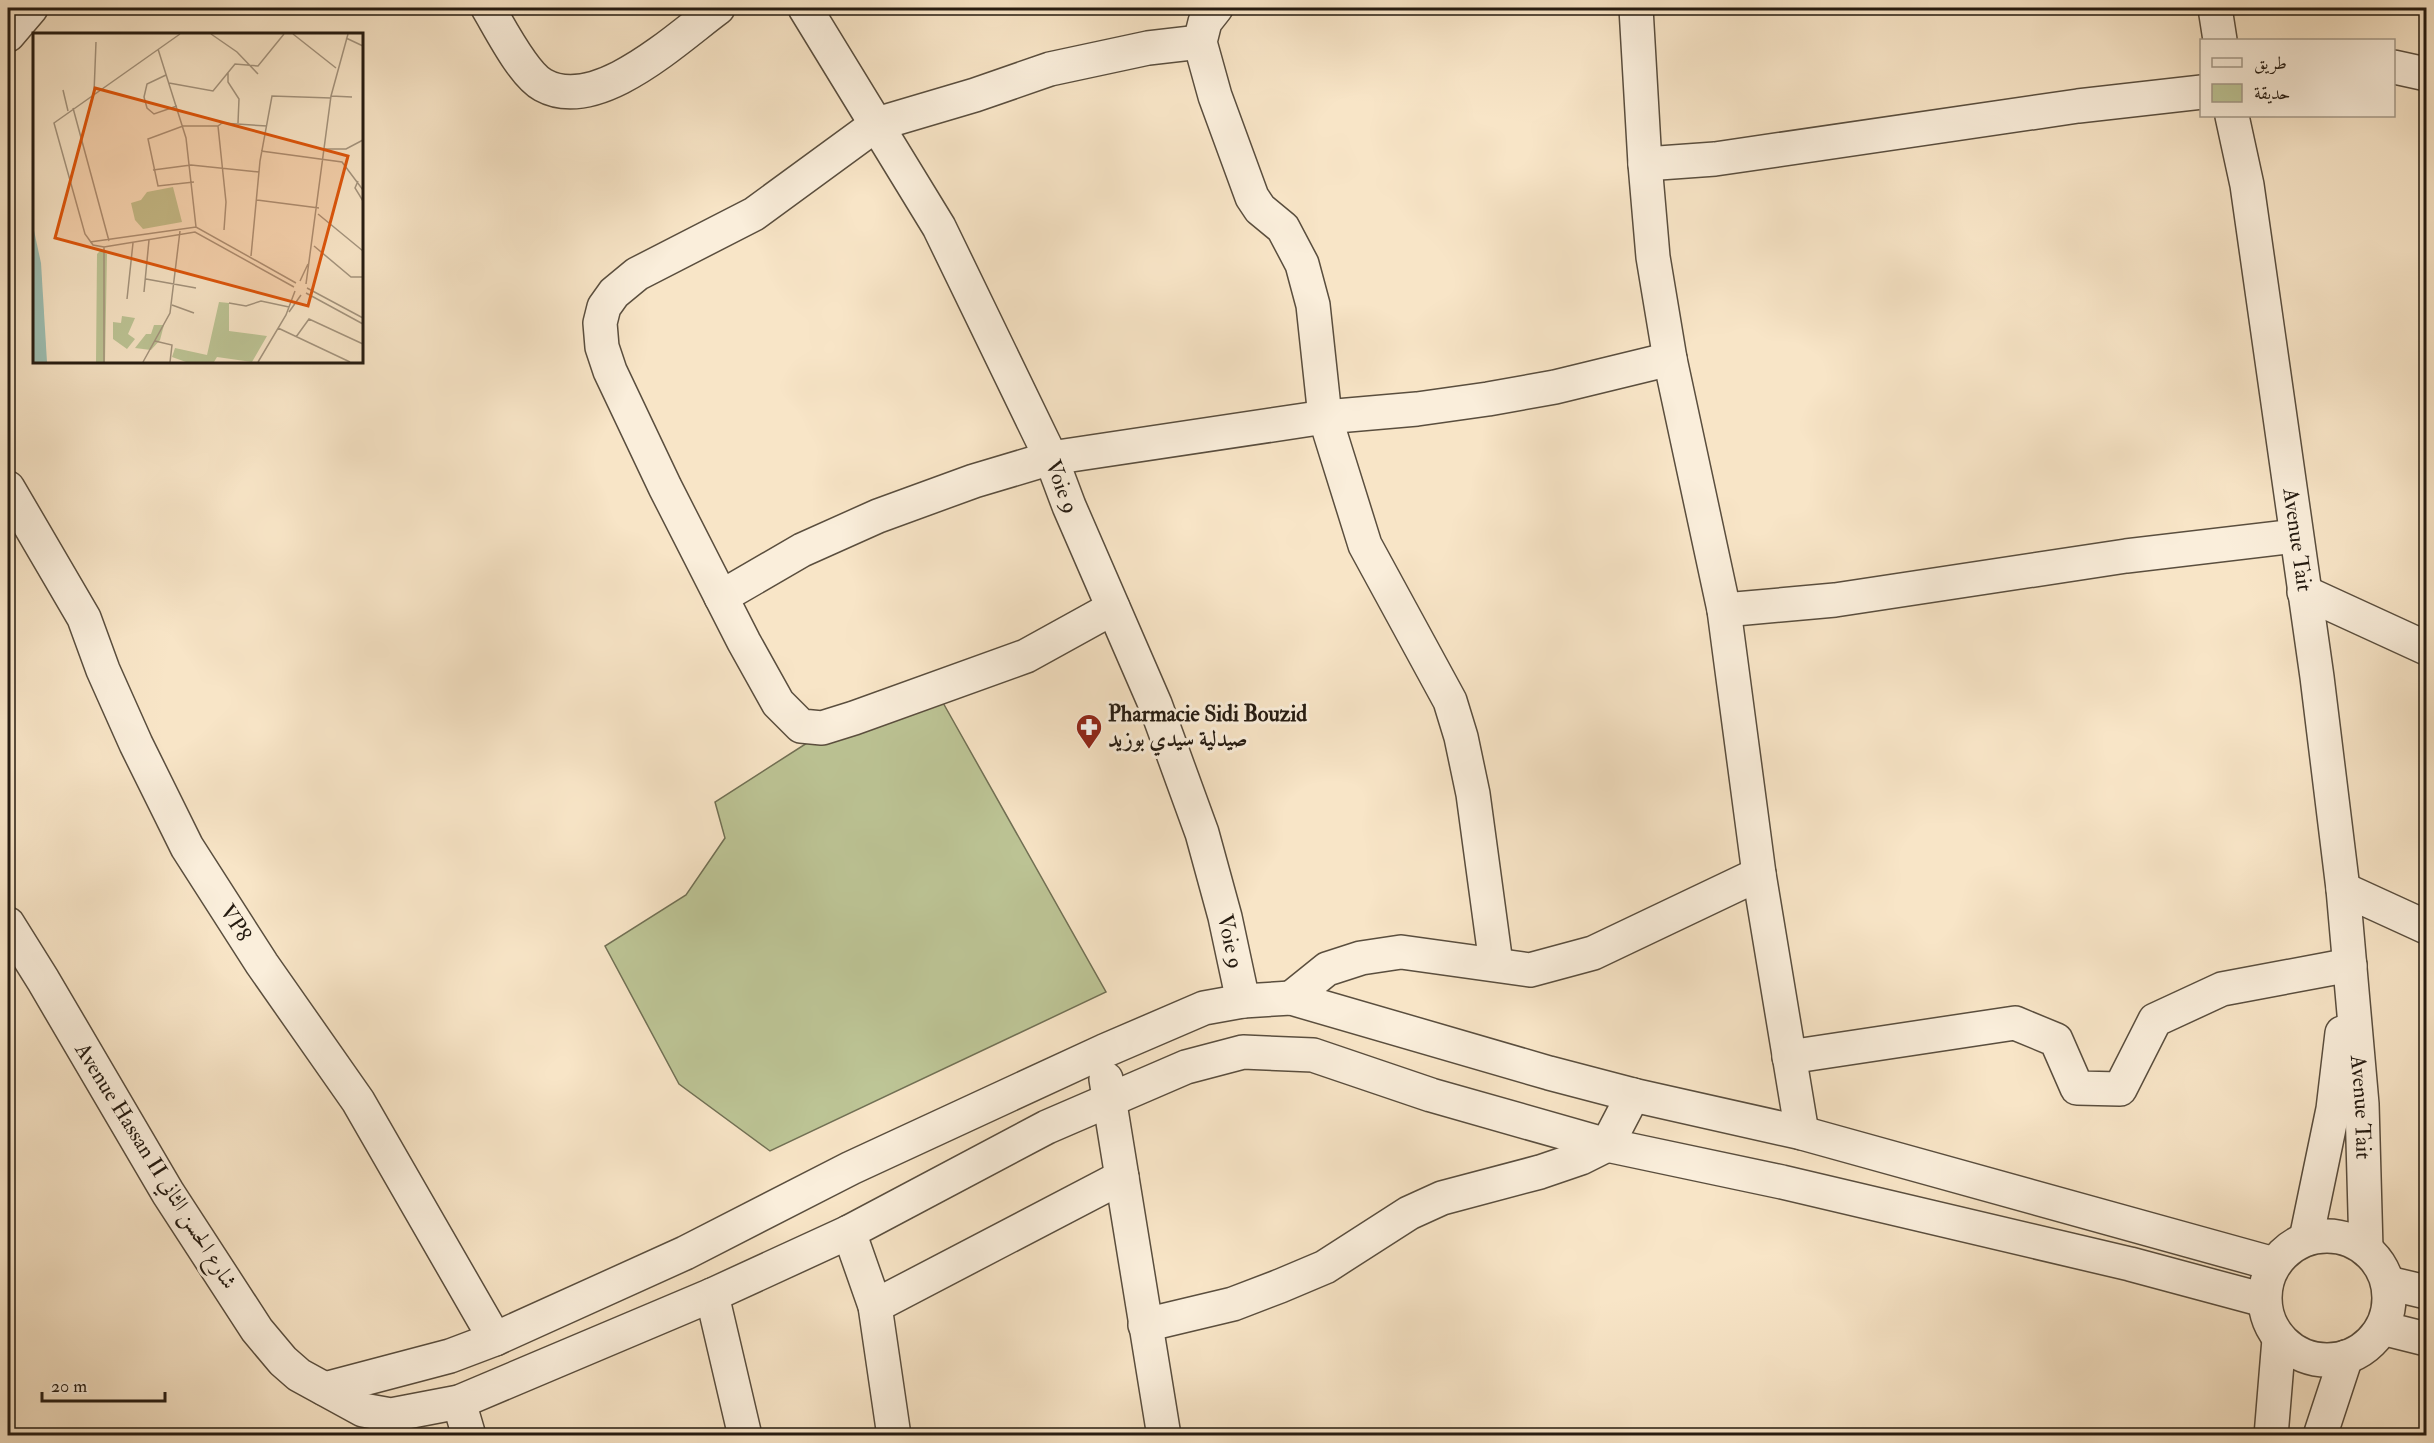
<svg xmlns="http://www.w3.org/2000/svg" width="2434" height="1443" font-family="'IM FELL Double Pica',Amiri,serif">
<style>
.green{fill:#bdc596;stroke:#717054;stroke-width:1.5}
.lines{fill:none;stroke-linecap:round;stroke-linejoin:round}
.minor-casing{stroke:#5a4e3e;stroke-width:36}
.minor{stroke:#faeedb;stroke-width:33}
.labels{text-anchor:middle;dominant-baseline:central;stroke-width:6;stroke-linejoin:round;paint-order:stroke}
.street-label{font-size:22px;fill:#251b11;stroke:#faeedb}
.poi-label{font-size:22px;font-weight:bold;fill:#251b11;stroke:#faeedb;text-anchor:start}
.inset-road{fill:none;stroke:#a4947e;stroke-width:1.5}
.view{fill:#de560c;fill-opacity:0.15;stroke:#de560c;stroke-width:3}
.inset-edge{fill:none;stroke:#251b11;stroke-width:3}
</style>
<rect width="100%" height="100%" fill="#f8e5c7"/>
<filter id="stains"><feTurbulence type="fractalNoise" baseFrequency=".00333" numOctaves="4"/><feColorMatrix values="0 0 0 0 .2 0 0 0 0 .09 0 0 0 0 .02 0 0 0 .5 -.17"/></filter>
<radialGradient id="worn" r=".72"><stop offset=".6" stop-color="#630" stop-opacity="0"/><stop offset="1" stop-color="#630" stop-opacity=".3"/></radialGradient>
<path class="green" d="M942,701L1106,992L770,1151L679,1084L605,946L686,895L725,838L715,802L807,743Z"/>
<g class="lines">
<g class="minor-casing">
<g id="minor">
<path d="M488,8C500,28 523,74 543,85C597,115 677,38 718,8"/>
<path id="s1" d="M805,8L939,227L1051,458L1069,506L1155,704L1202,833L1225,917L1243,1001"/>
<path d="M1216,8L1205,22L1200,42L1215,96L1252,197L1260,209L1283,228L1302,264L1313,305L1325,417L1365,545L1450,701L1461,737L1473,794L1496,964"/>
<path d="M1636,8L1645,164L1653,257L1670,359L1724,610L1759,874L1802,1133"/>
<path d="M2215,8L2220,40"/>
<path d="M8,35L31,8"/>
<path d="M2394,67L2426,74"/>
<path id="s2" d="M2232,116L2247,185L2317,677L2343,889L2362,1104L2366,1249"/>
<path d="M1645,164L1715,159L2078,106L2202,92"/>
<path id="s3" d="M8,488L84,618L103,670L136,744L187,847L262,964L358,1101L495,1339"/>
<path d="M2304,592L2426,648"/>
<path d="M721,597L802,550L878,516L974,481L1051,458L1325,417L1417,409L1488,399L1555,387L1670,359"/>
<path d="M1113,608L1026,656L854,718L822,728L801,726L778,703L744,642L665,487L610,371L602,347L600,323L604,307L614,293L637,274L754,214L877,124L975,95L1050,69L1148,48L1200,42"/>
<path d="M1724,610L1835,600L2126,556L2296,536"/>
<path d="M2343,889L2426,927"/>
<path d="M8,924L43,980L168,1193L257,1330L283,1361L299,1375L363,1410L391,1415L459,1402L712,1295L849,1232L1047,1127L1186,1067L1243,1052L1313,1055L1431,1095L1607,1145L1782,1182L2130,1264L2264,1300"/>
<path d="M1291,998L1327,969L1361,958L1401,952L1530,970L1593,953L1759,874"/>
<path d="M1789,1057L2015,1023L2056,1040L2077,1088L2120,1089L2155,1020L2222,989L2350,965"/>
<path d="M1106,1079L1164,1436"/>
<path d="M849,1232L875,1306L894,1436"/>
<circle cx="2327" cy="1298" r="62"/>
<path d="M2306,1239L2333,1109L2342,1033"/>
<path d="M2388,1283L2426,1292"/>
<path d="M712,1295L745,1436"/>
<path d="M875,1306L1122,1177"/>
<path d="M1145,1325L1233,1304L1280,1286L1325,1267L1409,1213L1442,1198L1540,1172L1581,1158L1607,1145L1633,1095"/>
<path d="M2382,1328L2426,1339"/>
<path d="M325,1389L450,1356L495,1339L685,1253L851,1168L1104,1051L1204,1008L1243,1001L1291,998L1549,1073L1633,1095L1802,1133L2274,1264"/>
<path d="M459,1402L469,1436"/>
<path d="M2271,1436L2279,1339"/>
<path d="M2320,1436L2346,1357"/>
</g>
</g>
<use href="#minor" class="minor"/>
</g>
<defs>
<g id="pharmacy-pin" transform="scale(1.35)"><path d="M0 17L-7.5 6A9.5 9.5 0 1 1 7.5 6Z" fill="#8f2418" stroke="#faeedb"/><path d="M-2-6h4v4h4v4h-4v4h-4v-4h-4v-4h4Z" fill="#fff"/></g>
</defs>
<g fill-rule="evenodd">
<use href="#pharmacy-pin" x="1089" y="727"/>
</g>
<g class="labels">
<g class="street-label">
<text stroke="none"><textPath href="#s1" startOffset="544">Voie 9</textPath></text>
<text stroke="none"><textPath href="#s2" startOffset="429">Avenue Tait</textPath></text>
<text stroke="none"><textPath href="#s3" startOffset="492">VP8</textPath></text>
<text stroke="none"><textPath href="#s1" startOffset="1030">Voie 9</textPath></text>
<text stroke="none"><textPath href="#s2" startOffset="1000">Avenue Tait</textPath></text>
<text transform="translate(156 1166) rotate(58)">Avenue Hassan II شارع الحسن الثاني</text>
</g>
<g class="poi-label">
<text x="1108" y="714">Pharmacie Sidi Bouzid<tspan x="1108" dy="25">صيدلية سيدي بوزيد</tspan></text>
</g>
</g>
<g transform="translate(33 33)">
<rect width="330" height="330" fill="#f8e5c7"/>
<path d="M140,154L149,189L110,196L102,187L98,170L108,167L114,159ZM68,217L74,221L72,329H63L64,221ZM186,269L196,270V298L234,303L219,329L184,324L181,329H153L139,324L142,315L174,322ZM89,283L102,285L95,301L102,306L94,316L80,306V289L88,290ZM121,292H131L127,307L118,317L102,315L113,301H118Z" fill="#bdc596"/>
<path d="M0,193L8,230L14,329H0Z" fill="#9dbfb3"/>
<path class="inset-road" d="M147,1L21,90L52,201L60,212L71,214L162,199L261,254M178,1L204,19L225,41M260,1L303,35M313,5L330,13M125,16L153,105L163,194M195,39V49L206,66L205,90M133,42L114,51L111,64L114,75L121,81L144,73M136,50L180,58L202,31L225,33L251,1M30,57L35,78M61,60L63,9M298,63L319,64M40,75L76,208M292,116H313L330,107M228,118L309,129L330,157M120,137L158,132L226,139M325,148L322,155L330,168M161,149L125,153L115,106L150,93H185M224,167L286,175M285,181L330,218M191,197L193,169L185,93L189,90L234,93M57,209L163,194L263,250M281,213L318,244H330M71,214V329M218,223L227,128L239,63L298,65M113,246L163,255M267,248L275,231M273,251L298,63L315,1M274,255L330,285M111,259L116,207M273,260L330,291M94,266L100,210M196,270L213,273L228,268L256,274M139,272L161,280M256,279L268,262M245,295L317,329M263,304L276,286L330,311M122,308L139,312L137,329M110,329L137,280L147,198M225,329L253,282L262,258"/>
<path class="view" d="M62,55L315,123L275,273L22,205Z"/>
<rect width="330" height="330" class="inset-edge"/>
</g>
<rect width="2434" height="1443" fill="none" stroke="#f8e5c7" stroke-width="30"/>
<rect x="9" y="9" width="2416" height="1425" fill="none" stroke="#251b11" stroke-width="3"/>
<rect x="15" y="15" width="2404" height="1413" fill="none" stroke="#251b11" stroke-width="1.5"/>
<rect x="2200" y="39" width="195" height="78" fill="#faeedb" stroke="#a59a8a" stroke-width="1.5"/>
<rect x="2212" y="58" width="30" height="9" fill="#faeedb" stroke="#a59a8a" stroke-width="1.5"/>
<text x="2254" y="69" font-size="18" fill="#251b11">طريق</text>
<rect x="2212" y="84" width="30" height="18" fill="#bdc596" stroke="#a59a8a" stroke-width="1.5"/>
<text x="2254" y="99" font-size="18" fill="#251b11">حديقة</text>
<path d="M42 1392v9h123v-9" fill="none" stroke="#251b11" stroke-width="3"/>
<text x="51" y="1392" font-size="18" fill="#251b11" stroke="#faeedb" stroke-width="4.5" paint-order="stroke">20 m</text>
<rect width="100%" height="100%" filter="url(#stains)"/>
<rect width="100%" height="100%" fill="url(#worn)"/>
</svg>
